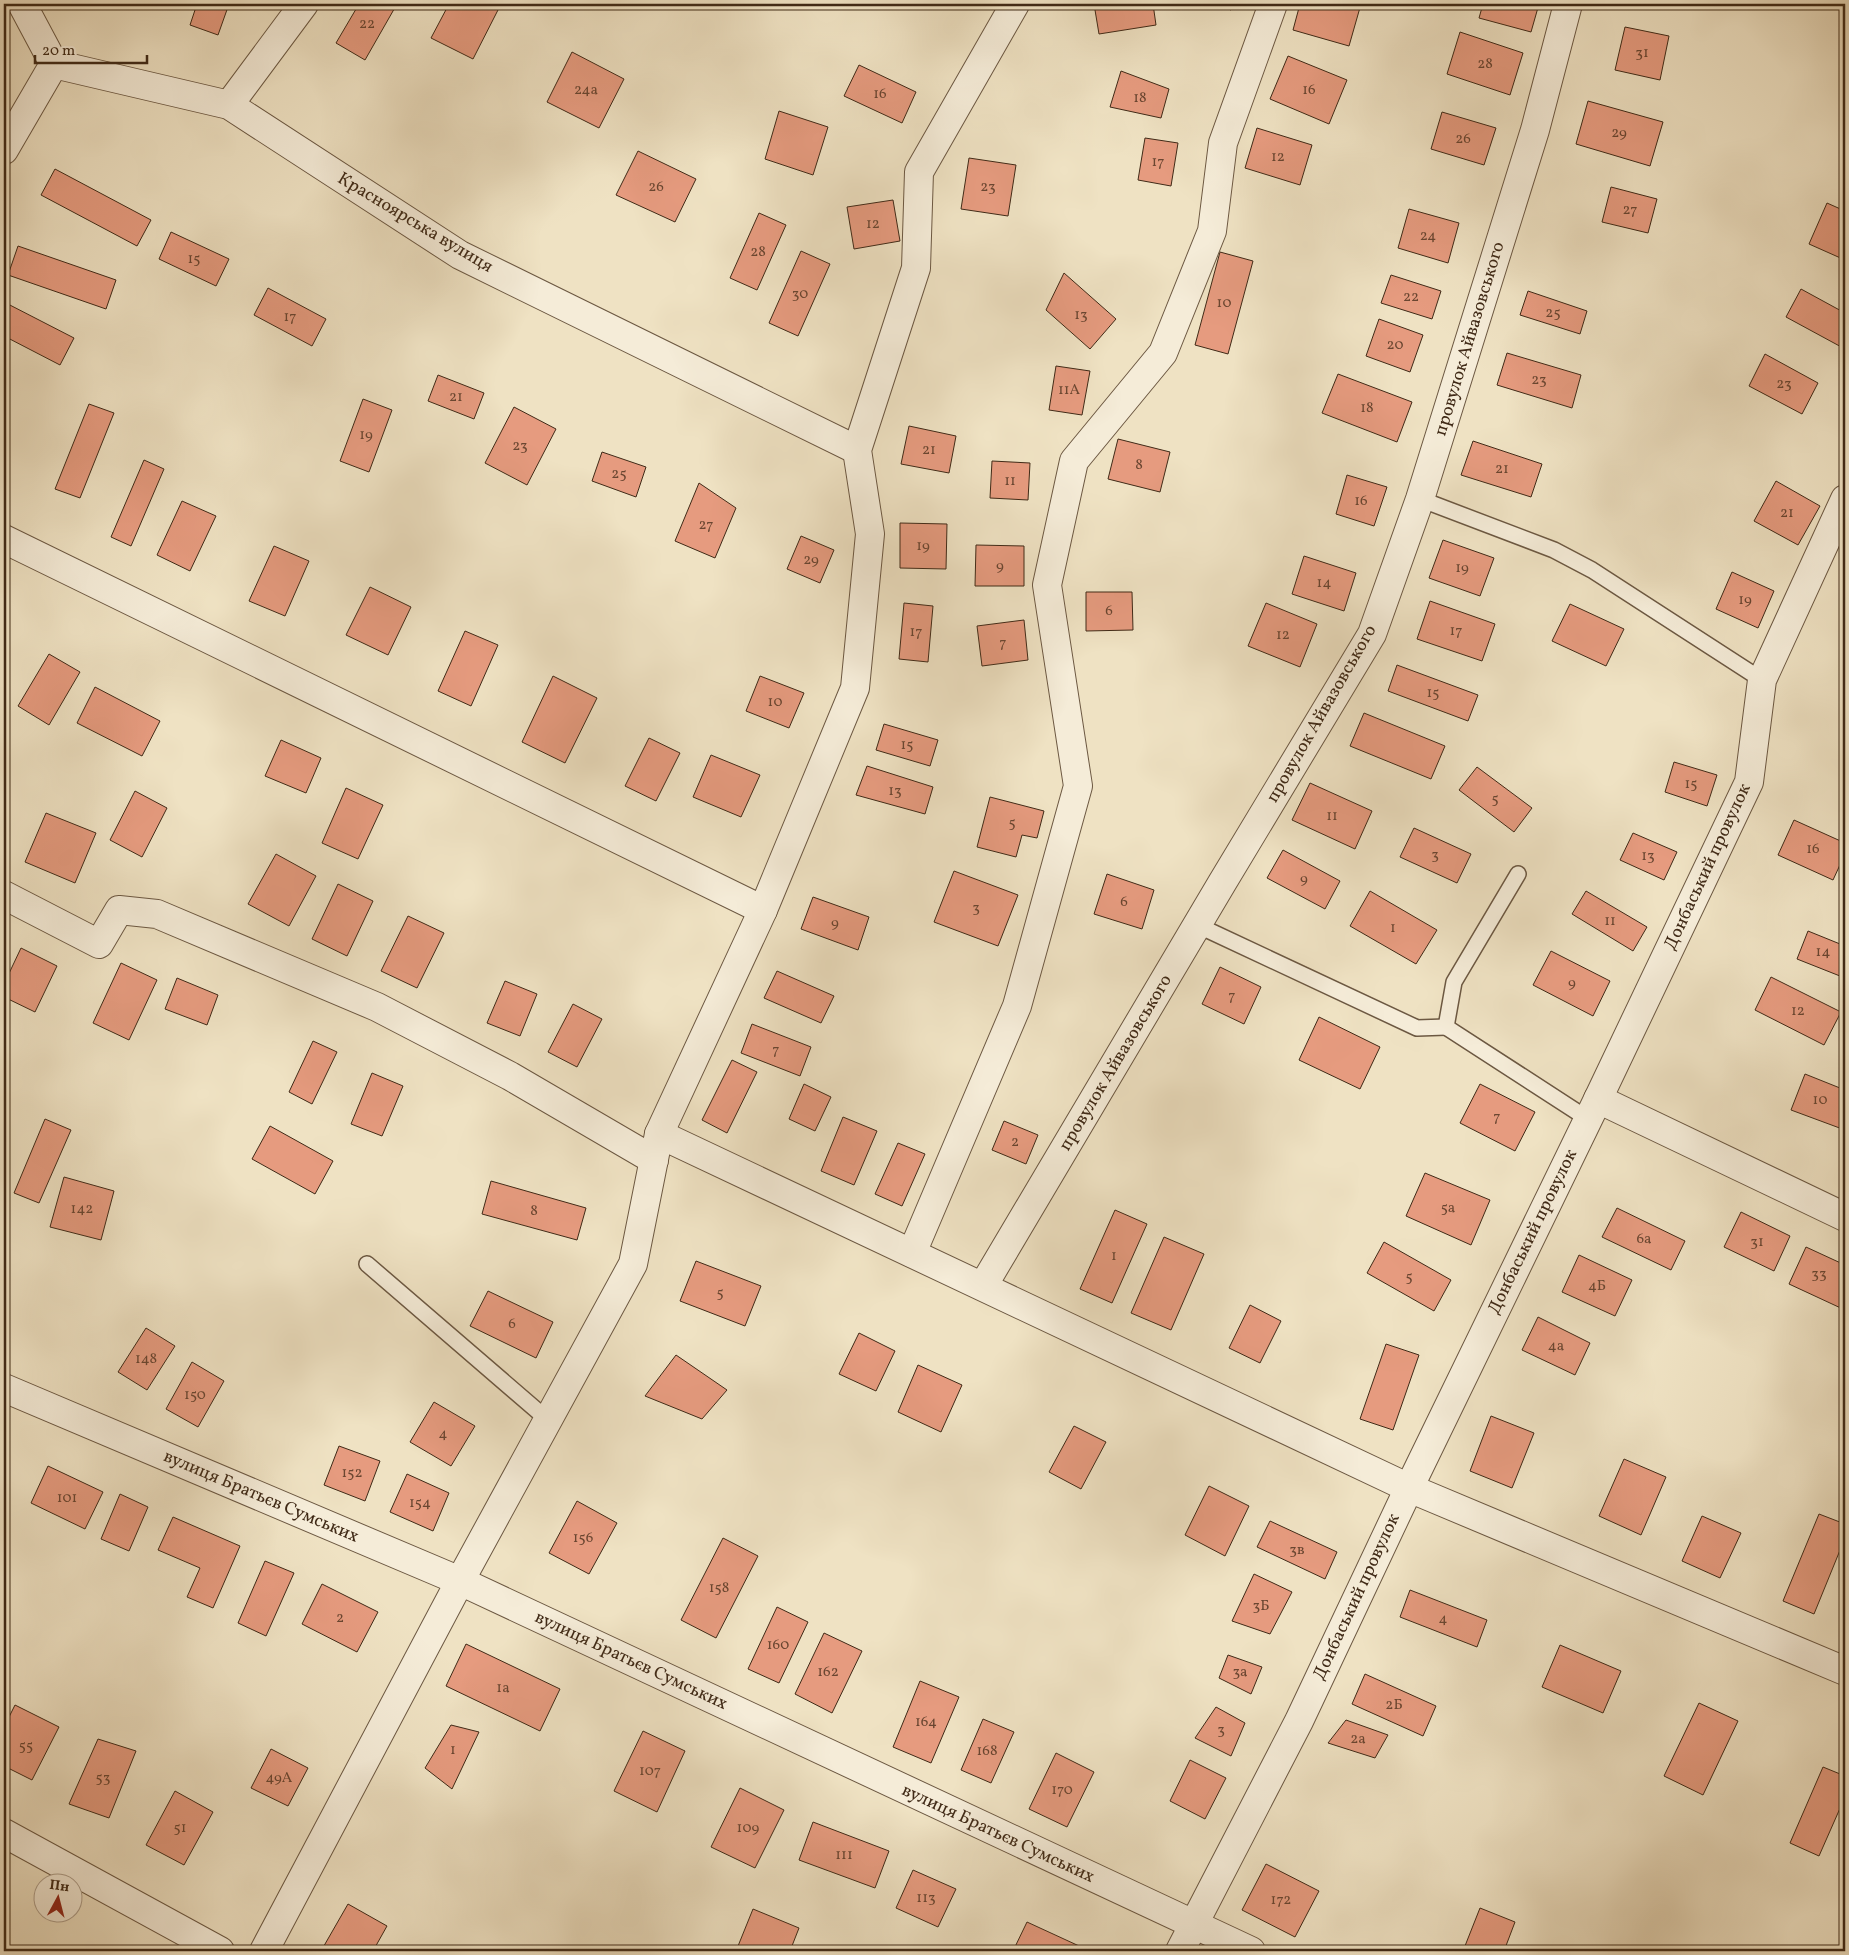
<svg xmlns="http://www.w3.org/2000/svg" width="1849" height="1955" font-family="Vollkorn,serif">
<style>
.building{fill:#e69b7f;stroke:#402a17}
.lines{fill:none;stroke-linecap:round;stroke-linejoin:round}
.service-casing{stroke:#6c5842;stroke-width:18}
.minor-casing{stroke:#6c5842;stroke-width:30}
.tertiary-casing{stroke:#6c5842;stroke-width:30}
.service{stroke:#f5ecd8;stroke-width:15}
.minor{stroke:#f5ecd8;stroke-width:28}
.tertiary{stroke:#f5ecd8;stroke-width:28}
.labels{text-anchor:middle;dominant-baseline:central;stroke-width:4;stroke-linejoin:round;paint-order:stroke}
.number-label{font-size:15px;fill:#6a4631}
.street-label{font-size:18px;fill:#402a17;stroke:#f5ecd8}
</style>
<rect width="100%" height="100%" fill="#efe2c3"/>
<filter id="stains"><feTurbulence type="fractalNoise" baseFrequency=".004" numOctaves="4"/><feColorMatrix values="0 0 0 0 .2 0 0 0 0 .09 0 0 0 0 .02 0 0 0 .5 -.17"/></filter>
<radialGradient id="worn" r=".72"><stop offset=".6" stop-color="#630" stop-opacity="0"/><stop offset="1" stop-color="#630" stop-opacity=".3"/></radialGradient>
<g class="building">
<path d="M197,4H229L218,35L190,25Z"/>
<path d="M359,4H397L365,60L336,43Z"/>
<path d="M449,4H491L499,8L473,59L431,38Z"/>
<path d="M1094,4H1153L1156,25L1099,34Z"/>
<path d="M1215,4H1233L1231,10Z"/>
<path d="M1300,4H1361L1349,46L1293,30Z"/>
<path d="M1483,4H1539L1531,32L1479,18Z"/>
<path d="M1625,27L1669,36L1660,80L1615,70Z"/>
<path d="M1460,32L1523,53L1510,95L1447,74Z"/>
<path d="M572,52L624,79L599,128L547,102Z"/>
<path d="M1288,56L1347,80L1329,124L1270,99Z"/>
<path d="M859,65L916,92L902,123L844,96Z"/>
<path d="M1121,71L1169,89L1161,118L1110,107Z"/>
<path d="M1588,101L1663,122L1650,166L1576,144Z"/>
<path d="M779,111L828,127L813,175L765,159Z"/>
<path d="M1442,112L1496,128L1484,165L1431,149Z"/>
<path d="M1257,128L1312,145L1300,185L1245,168Z"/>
<path d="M1145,138L1178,143L1171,186L1138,180Z"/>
<path d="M638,151L696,179L675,222L616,195Z"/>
<path d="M969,158L1016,165L1008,216L961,209Z"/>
<path d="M55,169L151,220L137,246L41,195Z"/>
<path d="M1611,187L1657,199L1648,233L1602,222Z"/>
<path d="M893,200L900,241L854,249L847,207Z"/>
<path d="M1827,203L1845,211V260L1809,244Z"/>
<path d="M1409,209L1459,223L1448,263L1398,248Z"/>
<path d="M759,213L786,225L757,290L730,278Z"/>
<path d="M171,232L229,259L216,286L159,259Z"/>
<path d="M18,246L116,280L106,309L8,275Z"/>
<path d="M801,251L830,264L798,336L769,323Z"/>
<path d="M1220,252L1253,261L1228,354L1195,345Z"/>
<path d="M1064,273L1116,319L1090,349L1046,310Z"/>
<path d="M1391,275L1441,291L1432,319L1381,303Z"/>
<path d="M268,288L326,319L312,346L254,315Z"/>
<path d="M1801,289L1845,313V349L1786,317Z"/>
<path d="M1528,291L1587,311L1580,334L1520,315Z"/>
<path d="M4,302L74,338L60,365L4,336Z"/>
<path d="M1379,319L1423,335L1410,372L1366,356Z"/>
<path d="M1507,353L1581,375L1572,408L1497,385Z"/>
<path d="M1765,354L1818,383L1802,414L1749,386Z"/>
<path d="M1056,366L1090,371L1082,415L1049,410Z"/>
<path d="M1338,374L1412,402L1397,442L1322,413Z"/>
<path d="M438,375L484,393L474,419L428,401Z"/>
<path d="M363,399L392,410L369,472L340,461Z"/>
<path d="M89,404L114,413L80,498L55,489Z"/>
<path d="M514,407L556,429L527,485L485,463Z"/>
<path d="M909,426L956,436L949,473L901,464Z"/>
<path d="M1118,439L1170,452L1160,492L1108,479Z"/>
<path d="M1473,441L1542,464L1531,497L1461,475Z"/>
<path d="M602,452L646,467L636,497L592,481Z"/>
<path d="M144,460L164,469L131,546L111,537Z"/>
<path d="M992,461L1030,463L1028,500L990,498Z"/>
<path d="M1347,475L1387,487L1374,526L1336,514Z"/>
<path d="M1776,481L1820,506L1798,545L1754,521Z"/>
<path d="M699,483L736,508L715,558L675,541Z"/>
<path d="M182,501L216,516L190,571L157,555Z"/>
<path d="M900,523L947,524L946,569L900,568Z"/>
<path d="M801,536L834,550L820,583L787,569Z"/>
<path d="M1443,540L1494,558L1480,596L1429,578Z"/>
<path d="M976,545L1024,546V586H975Z"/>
<path d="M274,546L309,561L285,616L249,601Z"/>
<path d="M1304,556L1356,573L1344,611L1292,594Z"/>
<path d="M1732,572L1774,591L1758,628L1716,609Z"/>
<path d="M370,587L411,607L388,655L346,635Z"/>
<path d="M1086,592H1132L1133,630L1086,631Z"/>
<path d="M1430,601L1495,624L1482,661L1417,639Z"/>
<path d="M904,603L933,606L928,662L899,659Z"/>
<path d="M1266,603L1317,624L1300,667L1248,646Z"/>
<path d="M1570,604L1624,629L1606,666L1552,641Z"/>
<path d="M1024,620L1028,660L982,666L977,626Z"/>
<path d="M465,631L498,645L471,706L438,691Z"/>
<path d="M49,654L80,672L49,725L18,706Z"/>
<path d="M1397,665L1478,695L1468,721L1388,691Z"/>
<path d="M553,676L597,698L565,763L522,742Z"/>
<path d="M760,676L804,693L789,728L746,711Z"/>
<path d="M95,687L160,721L142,756L77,723Z"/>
<path d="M1364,713L1445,746L1431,779L1350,746Z"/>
<path d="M884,724L938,740L930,766L876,750Z"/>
<path d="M649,738L680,753L656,801L625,786Z"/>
<path d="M281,740L321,758L306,793L265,776Z"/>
<path d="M711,755L760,775L741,817L693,797Z"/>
<path d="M1674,762L1717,775L1707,806L1665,792Z"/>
<path d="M867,766L933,787L925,814L856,795Z"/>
<path d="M1477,767L1532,808L1514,832L1459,790Z"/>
<path d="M1310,783L1372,811L1355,849L1292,820Z"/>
<path d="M346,788L383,805L358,859L322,843Z"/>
<path d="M135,791L167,808L142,857L110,840Z"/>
<path d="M990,797L1044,811L1037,838L1022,835L1016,857L977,847Z"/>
<path d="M46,813L96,833L75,883L25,862Z"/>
<path d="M1794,820L1845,843V854L1833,880L1778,855Z"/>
<path d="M1414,828L1471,854L1457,883L1400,857Z"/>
<path d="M1633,833L1677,852L1664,880L1620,860Z"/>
<path d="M1283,850L1340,881L1325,909L1267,878Z"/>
<path d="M276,854L316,876L289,926L248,904Z"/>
<path d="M954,871L1018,895L998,946L934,922Z"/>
<path d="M1107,874L1154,890L1142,929L1094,914Z"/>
<path d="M338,884L373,901L347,956L312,939Z"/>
<path d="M1370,891L1437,930L1416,964L1350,926Z"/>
<path d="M1586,891L1647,927L1633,951L1572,914Z"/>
<path d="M813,897L869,917L858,950L801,929Z"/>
<path d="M408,916L444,933L417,988L381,971Z"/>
<path d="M1808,931L1845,946V978L1797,959Z"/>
<path d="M21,948L57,966L35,1012L4,997V984Z"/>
<path d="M1551,951L1610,981L1593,1016L1533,985Z"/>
<path d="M121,963L157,980L129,1040L93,1023Z"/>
<path d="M1220,967L1261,987L1244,1024L1202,1004Z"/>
<path d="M777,971L834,996L821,1023L764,998Z"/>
<path d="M1771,977L1841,1012L1824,1045L1755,1010Z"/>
<path d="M177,978L218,995L207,1025L165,1009Z"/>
<path d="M505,981L537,994L520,1036L487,1023Z"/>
<path d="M573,1004L602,1019L577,1067L548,1052Z"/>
<path d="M1319,1017L1380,1047L1360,1089L1299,1060Z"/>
<path d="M752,1024L811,1047L800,1076L741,1053Z"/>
<path d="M313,1041L337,1052L312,1104L289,1092Z"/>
<path d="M732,1060L757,1072L727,1133L702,1120Z"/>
<path d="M372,1073L403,1086L382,1136L351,1124Z"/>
<path d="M1805,1074L1845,1090V1130L1791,1110Z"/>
<path d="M804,1084L831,1097L815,1131L789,1119Z"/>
<path d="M1480,1084L1535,1112L1515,1151L1460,1123Z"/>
<path d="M843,1117L877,1131L854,1185L821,1171Z"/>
<path d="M45,1119L71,1130L39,1203L14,1193Z"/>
<path d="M1004,1121L1038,1135L1026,1164L992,1150Z"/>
<path d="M270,1126L333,1161L315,1194L252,1159Z"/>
<path d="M898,1143L925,1154L902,1206L875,1194Z"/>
<path d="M1425,1173L1490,1200L1471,1245L1406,1216Z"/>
<path d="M64,1177L114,1191L101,1240L50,1227Z"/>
<path d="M491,1181L586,1208L577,1240L482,1214Z"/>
<path d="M1617,1208L1685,1241L1671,1270L1602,1237Z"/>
<path d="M1115,1210L1147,1224L1112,1303L1080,1289Z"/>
<path d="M1741,1212L1790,1236L1774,1271L1724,1247Z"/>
<path d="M1164,1237L1204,1254L1171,1330L1131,1313Z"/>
<path d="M1384,1242L1451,1280L1434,1311L1367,1273Z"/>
<path d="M1806,1247L1845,1265V1310L1789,1284Z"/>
<path d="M1579,1255L1632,1280L1615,1316L1562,1292Z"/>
<path d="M696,1261L761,1286L745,1326L680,1301Z"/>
<path d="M488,1291L553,1322L536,1358L470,1326Z"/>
<path d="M1250,1305L1281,1321L1260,1363L1229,1348Z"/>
<path d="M1538,1317L1590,1343L1575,1375L1522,1350Z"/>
<path d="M146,1328L175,1346L147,1390L118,1372Z"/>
<path d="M859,1333L895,1351L876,1391L839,1374Z"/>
<path d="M1386,1344L1419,1355L1393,1430L1360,1419Z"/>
<path d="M676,1355L727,1390L702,1419L645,1396Z"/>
<path d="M192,1362L224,1381L198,1427L166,1409Z"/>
<path d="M918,1365L962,1385L941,1432L898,1412Z"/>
<path d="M434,1402L475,1426L451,1466L410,1442Z"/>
<path d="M1491,1416L1534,1433L1512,1488L1470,1471Z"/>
<path d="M1074,1426L1106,1442L1081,1489L1049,1472Z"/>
<path d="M339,1446L380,1461L365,1501L324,1485Z"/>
<path d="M1624,1459L1666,1477L1641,1535L1599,1516Z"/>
<path d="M48,1466L103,1492L85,1529L31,1503Z"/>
<path d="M407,1474L449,1493L433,1531L390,1512Z"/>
<path d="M1209,1486L1249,1506L1225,1556L1185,1535Z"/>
<path d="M120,1494L148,1507L129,1551L101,1539Z"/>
<path d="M577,1501L617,1523L589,1574L549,1553Z"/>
<path d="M1819,1514L1845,1524V1538L1814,1614L1783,1601Z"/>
<path d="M1702,1516L1741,1533L1720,1578L1682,1561Z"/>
<path d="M173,1517L240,1546L213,1608L187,1597L200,1568L158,1550Z"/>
<path d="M1270,1521L1337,1552L1325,1579L1257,1547Z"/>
<path d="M723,1538L758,1556L716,1638L681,1620Z"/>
<path d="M265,1561L294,1573L266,1636L238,1623Z"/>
<path d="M1254,1574L1292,1592L1270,1634L1232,1621Z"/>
<path d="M322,1584L378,1612L357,1652L302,1624Z"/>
<path d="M1410,1590L1487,1620L1477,1647L1400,1617Z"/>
<path d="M777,1607L808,1622L779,1683L748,1669Z"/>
<path d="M824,1633L862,1651L832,1713L795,1694Z"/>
<path d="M466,1644L560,1689L540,1731L446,1686Z"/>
<path d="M1560,1645L1621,1671L1603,1713L1542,1687Z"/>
<path d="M1228,1655L1262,1667L1251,1694L1219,1678Z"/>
<path d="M1365,1674L1436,1706L1423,1736L1352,1704Z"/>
<path d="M920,1681L959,1697L931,1763L893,1747Z"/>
<path d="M1699,1703L1738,1721L1703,1795L1664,1776Z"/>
<path d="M15,1705L59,1727L32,1780L4,1766V1727Z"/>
<path d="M1216,1707L1245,1723L1231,1756L1195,1738Z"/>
<path d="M983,1719L1014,1732L991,1783L961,1770Z"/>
<path d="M1346,1720L1388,1735L1375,1758L1328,1743Z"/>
<path d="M451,1725L479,1732L452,1789L425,1768Z"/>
<path d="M643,1731L685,1751L657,1812L614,1791Z"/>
<path d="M98,1739L136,1751L109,1818L69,1804Z"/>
<path d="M271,1749L308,1768L288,1806L251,1788Z"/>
<path d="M1056,1753L1094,1772L1067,1827L1029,1809Z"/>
<path d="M1190,1760L1226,1778L1205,1819L1170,1801Z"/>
<path d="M1823,1767L1845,1776V1797L1819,1856L1790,1843Z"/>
<path d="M740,1788L784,1810L755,1868L711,1847Z"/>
<path d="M175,1791L213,1812L184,1865L146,1845Z"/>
<path d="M813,1822L889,1851L875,1888L799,1860Z"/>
<path d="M1266,1864L1319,1891L1295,1937L1242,1910Z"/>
<path d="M913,1870L956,1889L938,1927L896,1908Z"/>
<path d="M348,1904L387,1926L373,1951H321Z"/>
<path d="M1480,1908L1515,1922L1504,1951H1463Z"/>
<path d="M753,1909L799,1928L790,1951H736Z"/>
<path d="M1027,1922L1090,1951H1013Z"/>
</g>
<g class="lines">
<g class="service-casing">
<g id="service">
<path d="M1420,499L1554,550L1592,570L1762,680"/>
<path d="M1518,874L1454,982L1446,1027L1588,1119"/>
<path d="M1197,925L1417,1028L1446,1027"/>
<path d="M367,1264L548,1420"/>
</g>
</g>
<g class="minor-casing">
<g id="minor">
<path d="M22,4L54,64L229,105L460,255L857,450"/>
<path d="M229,105L304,4"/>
<path d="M4,150L54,64"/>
<path d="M4,539L763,910"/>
<path d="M4,895L99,944L119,910L157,914L377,1007L510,1076L654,1160"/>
<path d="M1598,1099L1845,1217"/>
<path d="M659,1134L1409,1488L1845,1671"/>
<path d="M912,1253L1017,1006L1078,786L1047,585L1074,461L1163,353L1212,231L1223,143L1273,4"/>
<path d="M983,1286L1222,883L1372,634L1420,499L1535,130L1568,4"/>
<path d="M4,1388L460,1581L1251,1951"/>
<path d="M264,1951L460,1581L633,1264L659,1134L763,910L855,688L870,534L857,450L916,268L919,172L1015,4"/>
<path d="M1180,1951L1299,1721L1409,1488L1598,1099L1749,782L1762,680L1845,499"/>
</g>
</g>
<g class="tertiary-casing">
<path id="tertiary" d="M4,1833L220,1951"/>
</g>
<use href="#service" class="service"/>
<use href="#minor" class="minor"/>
<use href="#tertiary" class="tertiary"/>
</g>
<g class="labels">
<g class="number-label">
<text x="367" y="24">22</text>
<text x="1642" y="53">31</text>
<text x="1485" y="64">28</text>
<text x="586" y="90">24а</text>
<text x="1309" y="90">16</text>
<text x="880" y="94">16</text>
<text x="1140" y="98">18</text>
<text x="1619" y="133">29</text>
<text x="1463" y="139">26</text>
<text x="1278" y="157">12</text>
<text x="1158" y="162">17</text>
<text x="656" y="187">26</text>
<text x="988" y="187">23</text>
<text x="1630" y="210">27</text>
<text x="873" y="224">12</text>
<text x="1428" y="236">24</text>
<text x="758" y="252">28</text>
<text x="194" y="259">15</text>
<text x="800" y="294">30</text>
<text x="1411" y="297">22</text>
<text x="1224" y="303">10</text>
<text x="1553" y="313">25</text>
<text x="1081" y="315">13</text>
<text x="290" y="317">17</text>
<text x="1395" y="345">20</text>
<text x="1539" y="380">23</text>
<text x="1784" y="384">23</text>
<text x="1069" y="390">11А</text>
<text x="456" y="397">21</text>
<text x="1367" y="408">18</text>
<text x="366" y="435">19</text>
<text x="520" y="446">23</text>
<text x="929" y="450">21</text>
<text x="1139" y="465">8</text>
<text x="1502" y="469">21</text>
<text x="619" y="474">25</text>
<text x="1010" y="481">11</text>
<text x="1361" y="501">16</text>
<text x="1787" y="513">21</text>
<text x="706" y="525">27</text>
<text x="923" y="546">19</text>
<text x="811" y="560">29</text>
<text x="1000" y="566">9</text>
<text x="1462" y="568">19</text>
<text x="1324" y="583">14</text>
<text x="1745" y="600">19</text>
<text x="1109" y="611">6</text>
<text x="1456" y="631">17</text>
<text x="916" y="632">17</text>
<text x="1283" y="635">12</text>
<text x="1003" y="643">7</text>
<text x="1433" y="693">15</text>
<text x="775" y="702">10</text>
<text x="907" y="745">15</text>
<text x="1691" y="784">15</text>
<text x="895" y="791">13</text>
<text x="1495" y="799">5</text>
<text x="1332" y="816">11</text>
<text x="1012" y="823">5</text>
<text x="1813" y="849">16</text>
<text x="1435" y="855">3</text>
<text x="1648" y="856">13</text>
<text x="1304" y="879">9</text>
<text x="1124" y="902">6</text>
<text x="976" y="908">3</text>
<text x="1610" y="921">11</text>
<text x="835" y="923">9</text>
<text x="1393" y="928">1</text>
<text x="1823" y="952">14</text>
<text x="1572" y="983">9</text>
<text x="1232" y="996">7</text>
<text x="1798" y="1011">12</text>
<text x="776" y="1050">7</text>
<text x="1820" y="1100">10</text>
<text x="1497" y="1117">7</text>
<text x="1015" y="1142">2</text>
<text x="1448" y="1208">5а</text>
<text x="82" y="1209">142</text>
<text x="534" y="1211">8</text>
<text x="1644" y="1239">6а</text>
<text x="1757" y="1242">31</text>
<text x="1114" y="1256">1</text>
<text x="1819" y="1274">33</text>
<text x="1409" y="1277">5</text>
<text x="1597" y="1286">4Б</text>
<text x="720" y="1293">5</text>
<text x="512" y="1324">6</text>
<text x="1556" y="1346">4а</text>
<text x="146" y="1359">148</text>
<text x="195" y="1395">150</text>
<text x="443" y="1434">4</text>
<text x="352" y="1473">152</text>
<text x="67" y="1498">101</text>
<text x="420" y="1503">154</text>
<text x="583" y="1538">156</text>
<text x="1297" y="1550">3в</text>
<text x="719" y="1588">158</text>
<text x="1261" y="1606">3Б</text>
<text x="340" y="1618">2</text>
<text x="1443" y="1619">4</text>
<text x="778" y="1645">160</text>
<text x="828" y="1672">162</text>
<text x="1240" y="1672">3а</text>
<text x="503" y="1688">1а</text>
<text x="1394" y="1705">2Б</text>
<text x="926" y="1722">164</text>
<text x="1221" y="1730">3</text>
<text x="1358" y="1739">2а</text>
<text x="26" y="1746">55</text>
<text x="453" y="1750">1</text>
<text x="987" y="1751">168</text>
<text x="650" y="1771">107</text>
<text x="103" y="1778">53</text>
<text x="279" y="1778">49А</text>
<text x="1062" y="1790">170</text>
<text x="180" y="1828">51</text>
<text x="748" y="1828">109</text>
<text x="844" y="1855">111</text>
<text x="926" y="1898">113</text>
<text x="1281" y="1900">172</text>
</g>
<g class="street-label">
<text transform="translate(415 223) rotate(31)">Красноярська вулиця</text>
<text transform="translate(1470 339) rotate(-73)">провулок Айвазовського</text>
<text transform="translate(1322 714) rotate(-60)">провулок Айвазовського</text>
<text transform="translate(1708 867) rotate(-65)">Донбаський провулок</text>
<text transform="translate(1116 1063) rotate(-59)">провулок Айвазовського</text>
<text transform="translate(1533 1232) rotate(-64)">Донбаський провулок</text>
<text transform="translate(261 1497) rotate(23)">вулиця Братьєв Сумських</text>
<text transform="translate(1357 1597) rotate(-65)">Донбаський провулок</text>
<text transform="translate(631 1661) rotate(25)">вулиця Братьєв Сумських</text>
<text transform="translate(998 1834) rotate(25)">вулиця Братьєв Сумських</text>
</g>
</g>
<rect width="1849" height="1955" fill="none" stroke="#efe2c3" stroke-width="20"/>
<rect x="5" y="5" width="1839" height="1945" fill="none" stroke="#402a17" stroke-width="2.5"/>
<rect x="10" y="10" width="1829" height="1935" fill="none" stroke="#402a17"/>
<g transform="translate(58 1898) rotate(7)"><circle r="24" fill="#f5ecd8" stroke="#ad9e8b"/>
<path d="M0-4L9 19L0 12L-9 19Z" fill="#8f2418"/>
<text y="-8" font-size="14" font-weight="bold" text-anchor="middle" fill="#402a17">Пн</text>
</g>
<path d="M35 55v8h112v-8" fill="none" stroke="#402a17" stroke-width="2.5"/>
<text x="42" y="55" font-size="15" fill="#402a17" stroke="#f5ecd8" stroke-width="4" paint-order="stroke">20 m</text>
<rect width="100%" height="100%" filter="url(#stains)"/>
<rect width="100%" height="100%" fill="url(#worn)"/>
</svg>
